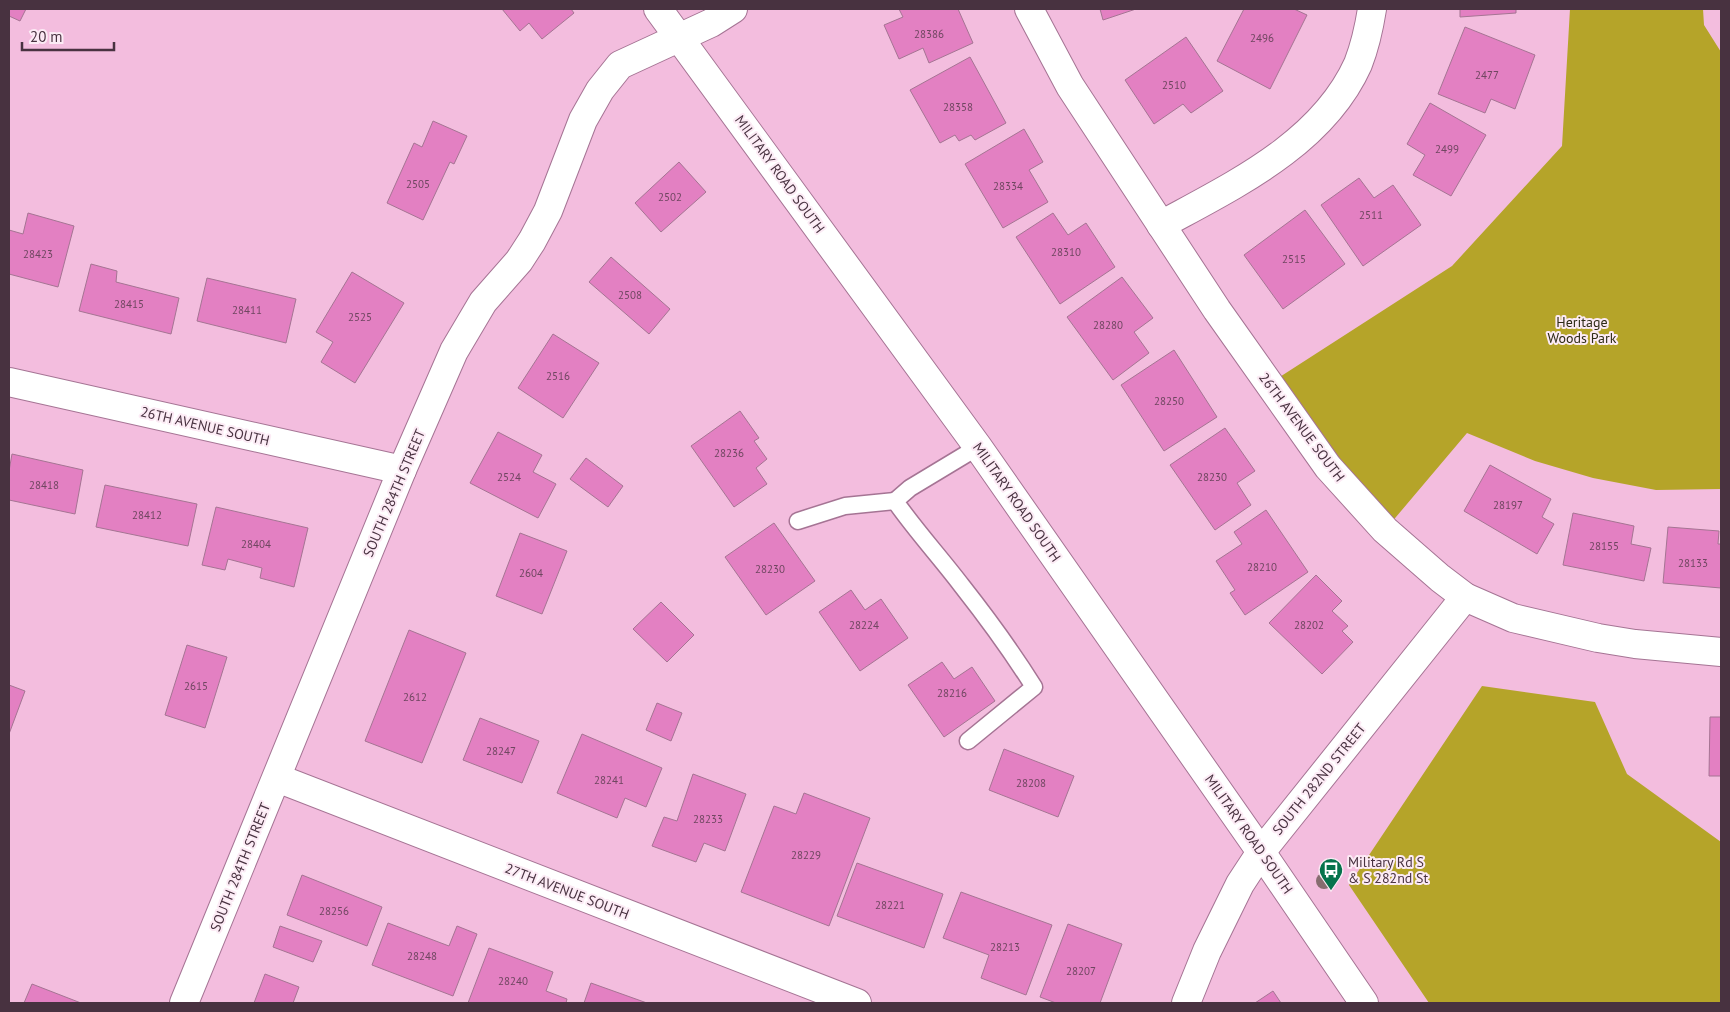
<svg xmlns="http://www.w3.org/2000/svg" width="1730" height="1012" font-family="'PT Sans',sans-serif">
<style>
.green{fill:#b5a429}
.building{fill:#e380c2;stroke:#a57493}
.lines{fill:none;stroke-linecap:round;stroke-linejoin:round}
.service-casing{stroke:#a57494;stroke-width:19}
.minor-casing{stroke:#a57494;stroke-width:30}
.secondary-casing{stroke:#a57494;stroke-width:30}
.service{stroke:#fff;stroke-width:16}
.minor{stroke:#fff;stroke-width:28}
.secondary{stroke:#fff;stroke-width:28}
.tree{fill:#876d70}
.labels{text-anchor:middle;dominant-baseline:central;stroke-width:4;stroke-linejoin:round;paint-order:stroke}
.number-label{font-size:11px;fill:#6f4660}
.street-label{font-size:14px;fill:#483240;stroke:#fcebf5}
.park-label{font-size:14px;fill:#2e2b16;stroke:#fcebf5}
.poi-label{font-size:14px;fill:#483240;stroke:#fcebf5;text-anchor:start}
</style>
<rect width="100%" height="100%" fill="#f3bdde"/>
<g class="green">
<path d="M1570,9H1703L1704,25L1721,52V489L1656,490L1593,478L1535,461L1467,433L1385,530L1269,384L1452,266L1562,146Z"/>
<path d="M1482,686L1595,702L1627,774L1721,842V1003H1429L1349,885Z"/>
</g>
<g class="building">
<path d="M9,9H26L20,21L9,16Z"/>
<path d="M502,9H571L574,13L542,39L529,23L520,31Z"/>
<path d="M899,9H958L973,43L929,63L923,48L899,59L884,25L903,17Z"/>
<path d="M1100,9H1136L1103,20Z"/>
<path d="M1244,9H1294L1307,15L1270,89L1217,61Z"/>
<path d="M1460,9H1516V13L1460,17Z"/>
<path d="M1465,27L1535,55L1515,109L1491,99L1485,113L1438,94Z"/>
<path d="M1186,37L1223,91L1191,113L1183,104L1154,124L1125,80Z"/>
<path d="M970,57L1006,123L975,140L971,135L959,141L955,135L940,143L910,90Z"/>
<path d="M1430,103L1486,135L1451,196L1413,175L1425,155L1407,144Z"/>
<path d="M433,121L467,136L454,164L450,162L423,220L387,203L414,143L422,147Z"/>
<path d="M1024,129L1043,162L1029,170L1048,202L1003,228L965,164Z"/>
<path d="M679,162L706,192L661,232L635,203Z"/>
<path d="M1359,178L1374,198L1393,185L1421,225L1363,266L1321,205Z"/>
<path d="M1305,210L1345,264L1283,309L1244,255Z"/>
<path d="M28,213L74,226L58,287L9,274V230L23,234Z"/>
<path d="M1053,213L1068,235L1086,223L1115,267L1060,304L1016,237Z"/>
<path d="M611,257L670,309L649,334L589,282Z"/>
<path d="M91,264L117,271L116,282L179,298L171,334L79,311Z"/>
<path d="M352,272L404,303L355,383L321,362L333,342L316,332Z"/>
<path d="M1122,277L1153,318L1134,332L1149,353L1113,380L1067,317Z"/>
<path d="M207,278L296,299L286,343L197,321Z"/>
<path d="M553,334L599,363L563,418L518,388Z"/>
<path d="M1174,350L1217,417L1164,451L1121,385Z"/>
<path d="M740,411L759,438L754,441L767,459L756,468L767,484L734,507L691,446Z"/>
<path d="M1225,428L1255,471L1237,483L1251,505L1215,530L1170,465Z"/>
<path d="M498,432L542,455L533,472L556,484L538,518L470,483Z"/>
<path d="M12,454L83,470L75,514L9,500V471Z"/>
<path d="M586,458L623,486L608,507L570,479Z"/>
<path d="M1490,465L1551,499L1542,517L1554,524L1537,554L1464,511Z"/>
<path d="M105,485L197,504L188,546L96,527Z"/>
<path d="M216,507L308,528L294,587L260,578L262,568L228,559L225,570L202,565Z"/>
<path d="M1266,510L1308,572L1245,615L1230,593L1235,590L1216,561L1242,544L1234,532Z"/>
<path d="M1573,513L1634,526L1631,544L1651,548L1644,581L1563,565Z"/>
<path d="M774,523L815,581L766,615L725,557Z"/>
<path d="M1668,527L1719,531L1718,544H1721V588L1663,583Z"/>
<path d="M520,533L567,551L542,614L496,596Z"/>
<path d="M1316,575L1342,601L1332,611L1348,626L1342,631L1353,642L1322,674L1269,623Z"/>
<path d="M851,590L865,610L881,599L908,638L860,671L819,612Z"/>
<path d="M661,602L694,635L667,662L633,629Z"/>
<path d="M409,630L466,653L422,763L365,741Z"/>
<path d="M187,645L227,657L205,728L165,715Z"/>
<path d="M942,662L954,679L972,667L995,701L944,737L908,685Z"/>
<path d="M9,685L25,691L9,734Z"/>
<path d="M657,703L682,713L671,741L646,730Z"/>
<path d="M1710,717H1721V776H1709Z"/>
<path d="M480,718L539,741L522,783L463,760Z"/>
<path d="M582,734L662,768L646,807L625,798L617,818L557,793Z"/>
<path d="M1004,749L1074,776L1058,817L989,790Z"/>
<path d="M693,774L746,794L725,851L704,843L696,862L652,846L664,817L677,821Z"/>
<path d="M804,793L870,818L829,926L741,892L774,806L796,814Z"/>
<path d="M857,863L943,894L924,948L837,916Z"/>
<path d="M302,875L382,907L367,946L287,915Z"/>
<path d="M961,892L1052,925L1026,995L981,978L989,955L943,938Z"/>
<path d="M388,923L449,946L457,926L477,934L453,996L372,965Z"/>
<path d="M1068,924L1122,944L1100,1003H1056L1040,997Z"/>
<path d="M280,926L322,941L313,962L273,947Z"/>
<path d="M489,948L553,972L546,991L567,999L566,1003H468Z"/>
<path d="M265,974L299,987L293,1003H254Z"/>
<path d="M591,983L647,1003H584Z"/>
<path d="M32,984L81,1003H24Z"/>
<path d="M1273,991L1281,1003H1255Z"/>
</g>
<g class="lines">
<g class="service-casing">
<g id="service">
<path d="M798,521L845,506L895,501"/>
<path d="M968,741L1034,687C1012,652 988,619 962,586C940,557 916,531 895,501L910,488L978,447"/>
</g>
</g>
<g class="minor-casing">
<g id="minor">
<path d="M1029,9L1070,86L1217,310L1328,467L1385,530L1440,578L1465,597L1513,618L1598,638L1635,644L1721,652"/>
<path d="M1161,225C1234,185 1322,144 1358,64C1365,46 1369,28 1372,9"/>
<path d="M9,382L402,470"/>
<path d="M277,778L857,1003"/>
<path d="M184,1003L402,470L454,351L483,302L519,261L532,241L548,211L583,120L600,90L620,65L711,23L733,9"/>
<path d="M1186,1003L1207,951L1240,884L1261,852L1465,597"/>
</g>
</g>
<g class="secondary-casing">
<path id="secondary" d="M658,9L978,447L1261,852L1364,1003"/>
</g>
<use href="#service" class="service"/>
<use href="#minor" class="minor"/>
<use href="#secondary" class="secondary"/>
</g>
<circle class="tree" cx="1324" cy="881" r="8"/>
<defs>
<g id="bus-pin" transform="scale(1.25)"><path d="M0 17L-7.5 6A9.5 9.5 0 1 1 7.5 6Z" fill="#05734c" stroke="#fcebf5"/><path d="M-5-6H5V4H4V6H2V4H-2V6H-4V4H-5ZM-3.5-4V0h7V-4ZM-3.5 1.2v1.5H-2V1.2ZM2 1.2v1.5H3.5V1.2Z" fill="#fff"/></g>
</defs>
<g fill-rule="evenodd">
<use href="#bus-pin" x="1331" y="870"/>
</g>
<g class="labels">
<g class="number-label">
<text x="929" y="34">28386</text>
<text x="1262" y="38">2496</text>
<text x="1487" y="75">2477</text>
<text x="1174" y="85">2510</text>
<text x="958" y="107">28358</text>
<text x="1447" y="149">2499</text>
<text x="418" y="184">2505</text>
<text x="1008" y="186">28334</text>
<text x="670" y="197">2502</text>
<text x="1371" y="215">2511</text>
<text x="1066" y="252">28310</text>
<text x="38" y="254">28423</text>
<text x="1294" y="259">2515</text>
<text x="630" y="295">2508</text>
<text x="129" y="304">28415</text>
<text x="247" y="310">28411</text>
<text x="360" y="317">2525</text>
<text x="1108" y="325">28280</text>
<text x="558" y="376">2516</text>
<text x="1169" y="401">28250</text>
<text x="729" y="453">28236</text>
<text x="509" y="477">2524</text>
<text x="1212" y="477">28230</text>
<text x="44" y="485">28418</text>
<text x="1508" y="505">28197</text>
<text x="147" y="515">28412</text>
<text x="256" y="544">28404</text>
<text x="1604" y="546">28155</text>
<text x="1693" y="563">28133</text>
<text x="1262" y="567">28210</text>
<text x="770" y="569">28230</text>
<text x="531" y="573">2604</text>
<text x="864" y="625">28224</text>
<text x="1309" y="625">28202</text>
<text x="196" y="686">2615</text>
<text x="952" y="693">28216</text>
<text x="415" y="697">2612</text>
<text x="501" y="751">28247</text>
<text x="609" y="780">28241</text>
<text x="1031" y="783">28208</text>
<text x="708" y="819">28233</text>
<text x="806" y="855">28229</text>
<text x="890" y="905">28221</text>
<text x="334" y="911">28256</text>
<text x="1005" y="947">28213</text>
<text x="422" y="956">28248</text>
<text x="1081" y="971">28207</text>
<text x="513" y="981">28240</text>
</g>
<g class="street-label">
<text transform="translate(780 174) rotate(54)">MILITARY ROAD SOUTH</text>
<text transform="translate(205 426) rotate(13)">26TH AVENUE SOUTH</text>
<text transform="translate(1302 427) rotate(53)">26TH AVENUE SOUTH</text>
<text transform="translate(394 493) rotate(-67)">SOUTH 284TH STREET</text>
<text transform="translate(1017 502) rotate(55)">MILITARY ROAD SOUTH</text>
<text transform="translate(1319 779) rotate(-51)">SOUTH 282ND STREET</text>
<text transform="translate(1249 834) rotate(55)">MILITARY ROAD SOUTH</text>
<text transform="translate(240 867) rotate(-68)">SOUTH 284TH STREET</text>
<text transform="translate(567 891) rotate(21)">27TH AVENUE SOUTH</text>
</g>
<g class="park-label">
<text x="1582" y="322">Heritage<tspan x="1582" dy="16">Woods Park</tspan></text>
</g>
<g class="poi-label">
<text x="1348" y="862">Military Rd S<tspan x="1348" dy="16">&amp; S 282nd St</tspan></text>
</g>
</g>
<rect width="1730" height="1012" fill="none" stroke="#483240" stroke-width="20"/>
<path d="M22 42v8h92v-8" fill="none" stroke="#483240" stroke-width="2.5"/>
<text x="30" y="42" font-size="15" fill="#483240" stroke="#fcebf5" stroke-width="4" paint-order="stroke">20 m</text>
</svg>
